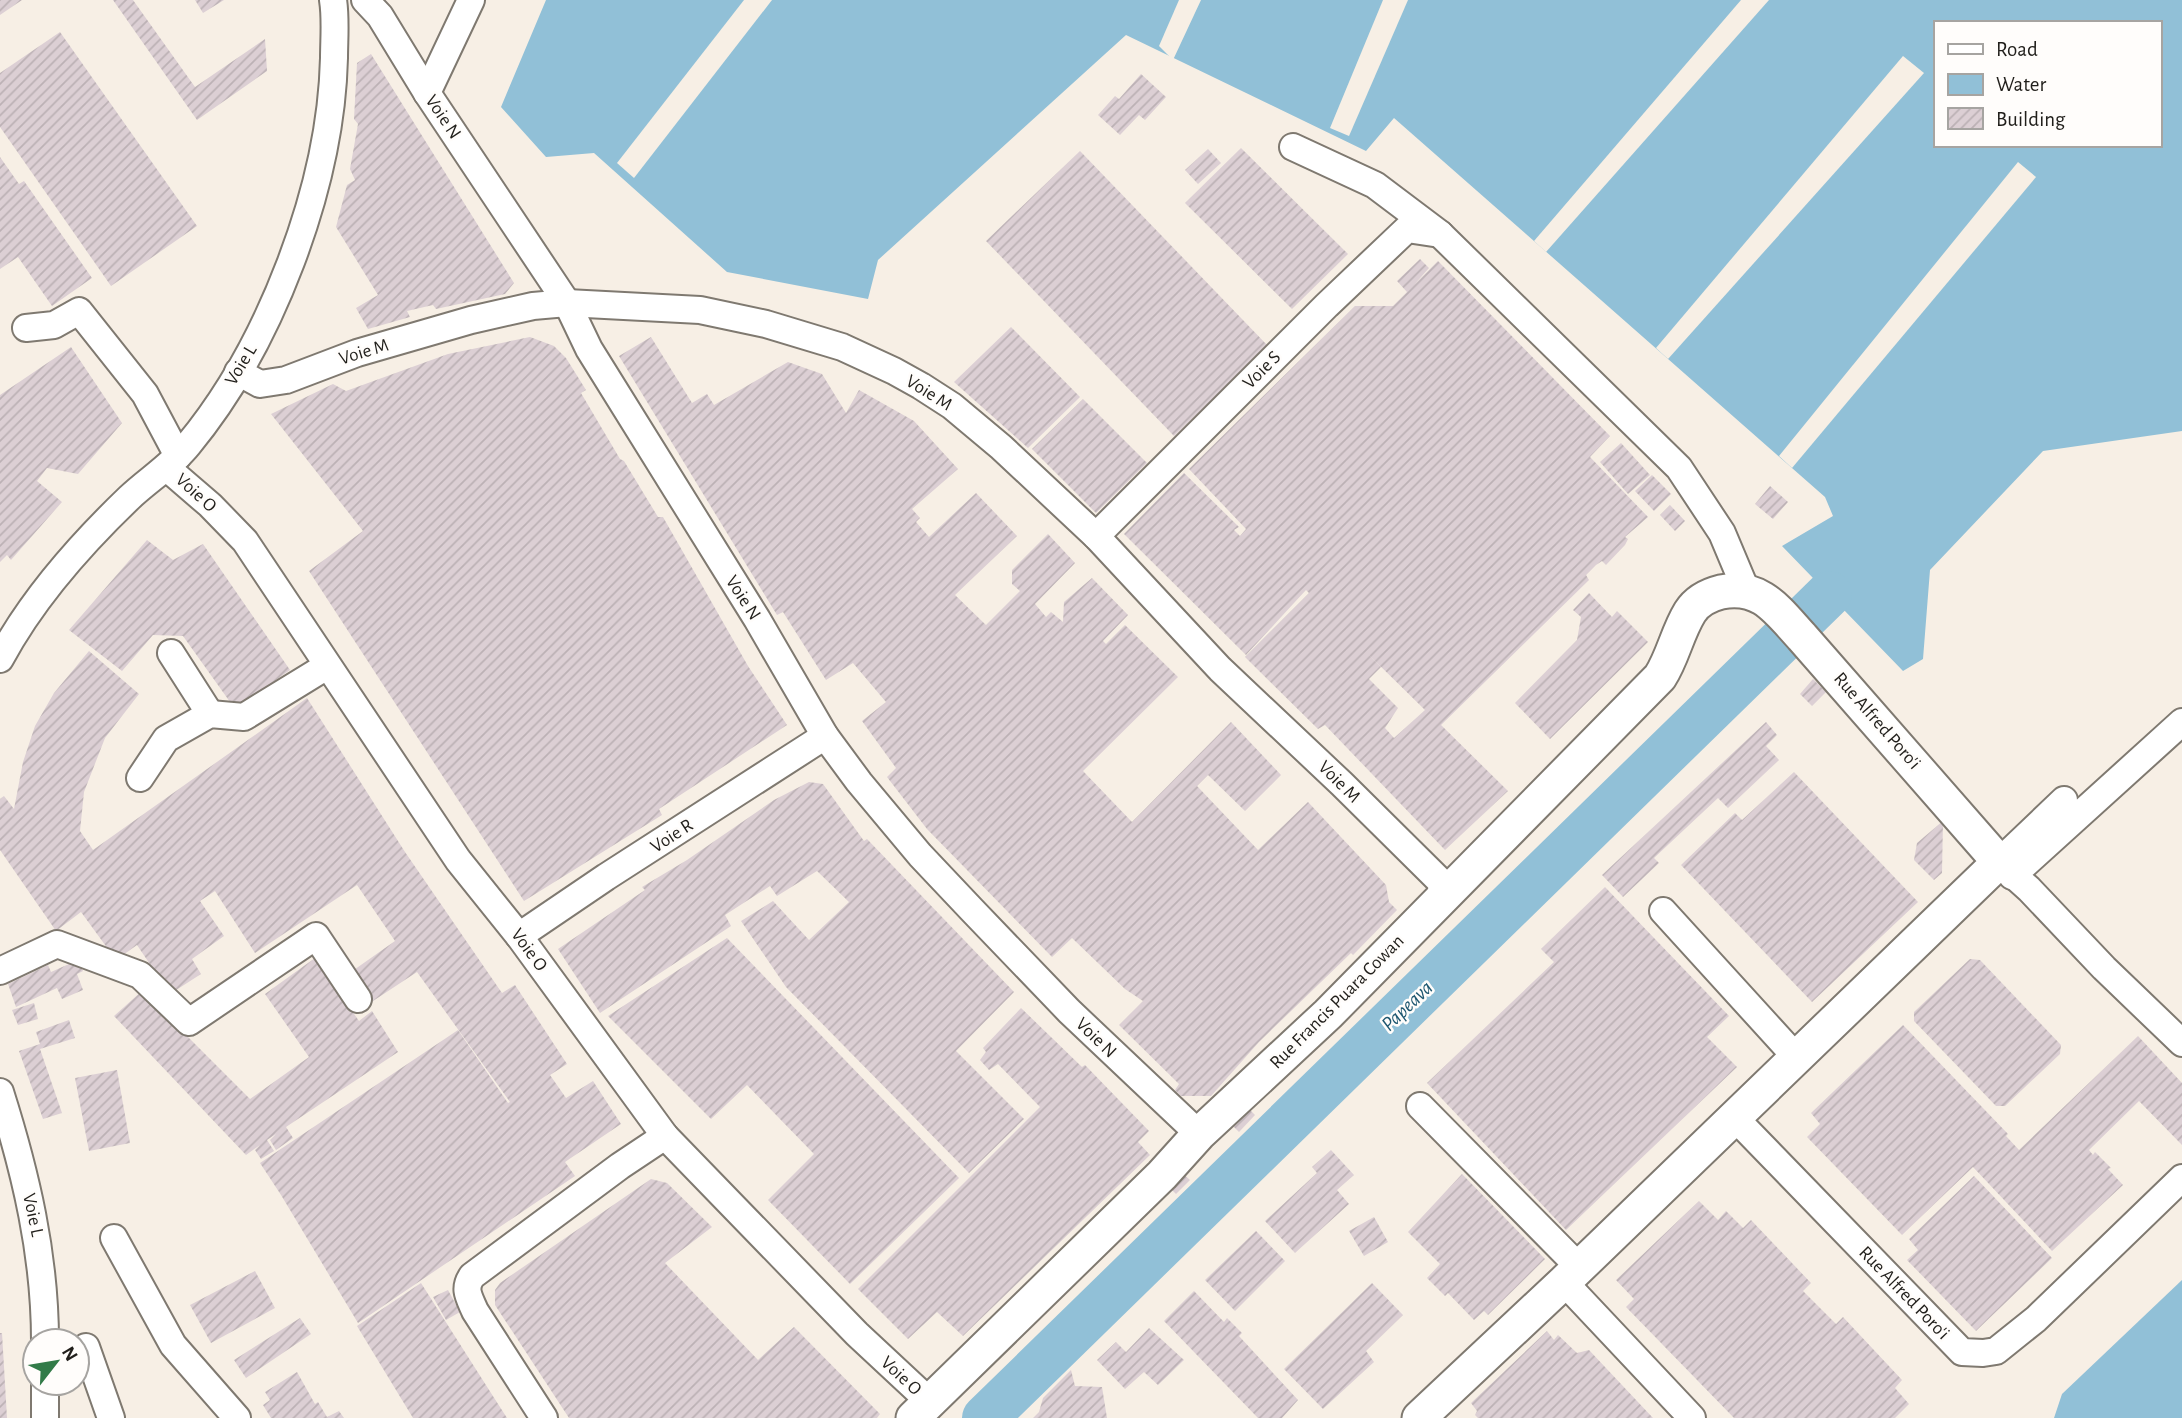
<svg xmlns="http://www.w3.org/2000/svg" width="2182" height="1418" font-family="'Alegreya Sans',sans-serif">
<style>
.water{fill:#91c0d7;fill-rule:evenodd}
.pier{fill:#f7efe5}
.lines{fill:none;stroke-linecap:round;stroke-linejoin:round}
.river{stroke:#91c0d7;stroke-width:46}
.building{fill:url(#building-hatch);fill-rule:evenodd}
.minor-casing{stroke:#7f7970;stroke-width:30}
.major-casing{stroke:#7f7970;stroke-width:37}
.minor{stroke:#fff;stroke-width:26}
.major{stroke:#fff;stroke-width:33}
.labels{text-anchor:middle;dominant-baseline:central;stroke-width:5;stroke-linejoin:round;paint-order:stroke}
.street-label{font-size:19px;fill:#211f1b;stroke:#fffdfb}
.water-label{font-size:21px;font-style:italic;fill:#1e5770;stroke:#fffdfb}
</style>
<defs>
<pattern id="building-hatch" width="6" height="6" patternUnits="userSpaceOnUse" patternTransform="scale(1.75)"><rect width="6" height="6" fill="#dccfd4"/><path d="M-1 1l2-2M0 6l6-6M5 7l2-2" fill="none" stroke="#bcb1b5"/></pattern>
</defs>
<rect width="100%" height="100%" fill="#f7efe5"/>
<g class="water">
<path d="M546,0H2182V431L2043,451L1930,570L1923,659L1903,671L1782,546L1833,516L1825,497L1394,118L1366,151L1126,35L878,260L868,299L727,272L594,153L546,157L501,107ZM1935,23H2159V145H1935Z"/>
<path d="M2182,1280V1418H2054L2062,1394Z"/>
</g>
<g class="pier">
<path d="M744,0H772L634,178L617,163Z"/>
<path d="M1179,0H1201L1173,60L1159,46Z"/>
<path d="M1383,0H1408L1349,136L1330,128Z"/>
<path d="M1741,0H1769L1546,252L1534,241Z"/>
<path d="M1903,56L1924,73L1668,359L1656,348Z"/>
<path d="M2018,162L2036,177L1792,468L1779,456Z"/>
</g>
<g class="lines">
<path class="river" d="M985,1418L1829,594"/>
</g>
<g class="building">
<path d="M0,0H22L0,15Z"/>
<path d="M113,0H133L195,87L265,39L267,71L197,120Z"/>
<path d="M195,0H224L203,13Z"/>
<path d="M60,32L197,226L111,286L0,127V73Z"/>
<path d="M371,54L514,283L505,294L436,309L433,305L407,311L410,317L368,329L356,308L378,295L336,227L347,185L355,180L350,169L358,124L354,119L357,63Z"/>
<path d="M1141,74L1166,97L1145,120L1139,115L1120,135L1098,115L1115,96L1119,99Z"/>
<path d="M1241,148L1348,254L1292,309L1185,203Z"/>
<path d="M1208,149L1221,163L1198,184L1185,170Z"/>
<path d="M1080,151L1268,346L1174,436L986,241Z"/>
<path d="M0,157L19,184L24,181L92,278L52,306L18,257L0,269Z"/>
<path d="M1420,259L1429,268L1414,285L1438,261L1610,436L1590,457L1648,517L1625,537L1628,539L1625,545L1606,565L1602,561L1596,565L1586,575L1589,580L1441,725L1508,791L1445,850L1325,725L1318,729L1245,657L1309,593L1306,590L1246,655L1124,534L1184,473L1239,527L1234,530L1240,536L1246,529L1189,469L1355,306H1393L1407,292L1397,281ZM1368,654L1425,710L1394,738L1385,728L1398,708L1369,679L1381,667Z"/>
<path d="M1011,327L1080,397L1028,448L954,382Z"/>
<path d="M530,337L554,346L566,358L586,390L581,393L620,459L624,461L658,517H663L748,666L787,725L659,809L662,815L524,901L309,571L363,531L271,414L333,384L346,391L448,354Z"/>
<path d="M651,337L692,403L707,394L714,405L788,362L822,374L846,413L859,390L914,421L958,469L912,509L920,518L916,522L929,537L976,493L1017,536L955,595L986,625L1020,591L1012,584V570L1048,534L1075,563L1035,604L1046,617L1051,612L1063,622L1064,602L1092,578L1128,615L1103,641L1106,644L1125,625L1178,677L1083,771L1132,822L1231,722L1281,775L1245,811L1208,775L1197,786L1258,850L1308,802L1386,885L1389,902L1397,910L1353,955L1351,953L1259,1042L1211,1096H1181L1175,1090L1179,1084L1119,1025L1143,1001L1125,989L1072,938L1052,957L927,829L887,777L896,768L862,721L886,702L853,663L826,680L783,612L777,615L619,356Z"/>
<path d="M71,347L122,423L78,474L47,468L37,481L62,502L11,560L7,555L0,562V395Z"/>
<path d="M1083,399L1147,463L1096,513L1032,449Z"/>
<path d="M1621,443L1650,475L1628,494L1600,462Z"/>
<path d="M1652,475L1671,494L1654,511L1635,491Z"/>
<path d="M1770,486L1788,502L1773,519L1755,504Z"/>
<path d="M1670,505L1685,521L1675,531L1660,515Z"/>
<path d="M147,540L173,560L203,544L290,670L235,709L183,636L153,635L122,671L69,630Z"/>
<path d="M1589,593L1612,617L1617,611L1648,642L1550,739L1515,703L1577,640L1581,617L1573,610Z"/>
<path d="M89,651L139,694L105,738L84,792L80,831L93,850L307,698L405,852L502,993L515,985L567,1064L550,1075L566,1098L593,1081L621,1124L565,1162L575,1176L358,1323L281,1195L260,1163L458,1030L508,1103L510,1102L417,972L370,1003L351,972L395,941L357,885L255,953L215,891L200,901L224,936L192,959L201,974L170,994L137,945L116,960L81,912L56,931L0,850V799L4,796L14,809L23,762L35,726L54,693Z"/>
<path d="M1813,679L1826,692L1812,706L1800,694Z"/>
<path d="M1766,722L1777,735L1766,746L1779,760L1728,808L1718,798L1654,858L1659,863L1623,897L1602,875Z"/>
<path d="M1794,772L1918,902L1812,1002L1681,865L1735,813L1742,820Z"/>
<path d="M809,782L823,784L864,841L867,839L1014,992L956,1051L1024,1119L969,1173L786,987L741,921L773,901L809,940L849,902L817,871L777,896L770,886L725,915L731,926L600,1013L558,949L645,890L642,887L687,860L774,800Z"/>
<path d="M1943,821L1942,873L1934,880L1914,860L1917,843Z"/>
<path d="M1605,887L1729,1016L1707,1037L1737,1067L1566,1230L1427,1083L1554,962L1541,949Z"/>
<path d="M727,938L959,1178L850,1284L768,1200L814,1154L747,1085L711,1119L608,1016Z"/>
<path d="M315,958L359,1021L372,1011L398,1052L286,1127L293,1138L276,1150L270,1140L276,1134L267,1140L274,1151L261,1159L255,1150L260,1145L246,1155L114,1016L142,991L250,1099L309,1057L265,994Z"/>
<path d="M1970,959L1980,960L2061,1045L2060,1054L2005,1106H1996L1914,1021V1012Z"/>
<path d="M78,960L83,971L77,974L83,990L62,999L57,988L16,1007L8,984L48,965L51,972Z"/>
<path d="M34,1003L38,1019L18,1025L12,1010Z"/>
<path d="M1021,1008L1082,1067L1085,1065L1149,1131L1138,1142L1150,1155L963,1336L937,1312L908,1339L858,1289L1040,1107L998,1064L989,1070L980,1060L986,1052L983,1048Z"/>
<path d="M69,1020L75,1038L40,1049L62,1113L43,1119L19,1051L40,1044L36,1032Z"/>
<path d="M1903,1025L2008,1134L2006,1136L2019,1150L2138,1036L2182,1083V1145L2139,1101L2089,1150L2093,1155L2095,1152L2111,1168L2108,1169L2123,1185L2052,1251L1973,1167L1902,1235L1807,1137L1820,1124L1811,1113Z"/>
<path d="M117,1070L130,1143L89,1151L75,1078Z"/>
<path d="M1247,1107L1255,1115L1239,1132L1230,1123Z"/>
<path d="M1331,1150L1354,1175L1337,1190L1349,1204L1295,1253L1265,1221L1317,1173L1312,1167Z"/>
<path d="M1182,1173L1190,1180L1176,1194L1168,1186Z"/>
<path d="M1462,1174L1545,1259L1488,1315L1484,1311L1474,1320L1448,1293L1445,1296L1427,1278L1440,1264L1408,1232Z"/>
<path d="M1974,1176L2052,1258L1976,1331L1907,1260L1918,1250L1909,1239Z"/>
<path d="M651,1179L667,1183L712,1227L665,1263L758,1360L794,1327L880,1414L877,1418H569L495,1305V1290L500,1283Z"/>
<path d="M1699,1201L1718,1220L1726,1211L1743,1228L1751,1220L1811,1283L1803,1291L1836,1324L1843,1317L1902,1380L1895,1388L1909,1404L1895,1418H1734L1626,1307L1634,1299L1616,1280Z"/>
<path d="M1374,1217L1388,1242L1364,1256L1349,1231Z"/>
<path d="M1256,1231L1285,1261L1235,1311L1205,1280Z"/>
<path d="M255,1271L275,1308L211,1343L190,1305Z"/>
<path d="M421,1283L491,1393L507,1418H413L357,1326Z"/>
<path d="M1372,1283L1403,1315L1366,1351L1374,1362L1323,1409L1284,1369Z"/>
<path d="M448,1290L460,1312L446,1320L433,1297Z"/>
<path d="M1194,1291L1224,1322L1227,1318L1242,1333L1239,1336L1298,1400L1282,1418H1258L1164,1321Z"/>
<path d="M300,1318L311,1334L246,1378L234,1360Z"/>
<path d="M1149,1328L1184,1360L1158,1385L1144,1372L1125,1389L1097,1360L1116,1342L1126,1352Z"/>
<path d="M1547,1331L1554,1340L1558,1335L1577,1353L1589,1350L1653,1418H1478L1475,1415L1477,1411L1471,1403Z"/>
<path d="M0,1333H2L7,1418H0Z"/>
<path d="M1071,1370L1075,1386L1102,1387L1107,1418H1033L1039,1412L1043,1398Z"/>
<path d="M297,1372L315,1404L318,1402L327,1417L339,1411L344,1418H271L263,1405L270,1400L265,1392Z"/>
</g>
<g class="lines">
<g class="minor-casing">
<g id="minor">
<path d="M365,0L380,16L427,93L567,303L589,349L757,619L825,736L859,782L920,855L972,910L1069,1011L1199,1134"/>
<path d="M427,93L471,0"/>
<path d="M1293,147L1375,185L1440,234L1679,468L1722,533L1746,590"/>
<path d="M26,328L54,325L79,311L145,394L178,456"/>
<path d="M238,372L260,384L286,380L357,353L471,320L533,306L567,303L700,310L766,324L842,347L894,371L921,386L952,406L1001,447L1096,536L1220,669L1342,784L1440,881L1443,895"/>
<path d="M167,468L210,505L245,541L458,860L519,936L665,1136L857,1334L930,1402"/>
<path d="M1096,536L1327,305L1407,229L1440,234"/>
<path d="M171,653L210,714"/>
<path d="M0,659C32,599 80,545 129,498C148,480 171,466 188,445C270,346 331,187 334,58C334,40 336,18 333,0"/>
<path d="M140,778L166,739L210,714L244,717L327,666"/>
<path d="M2064,800L1999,862L2029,889L2104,968L2182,1043"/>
<path d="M2012,876L2182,722"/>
<path d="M1663,911L1796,1057"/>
<path d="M519,936L606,877L825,736"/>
<path d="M0,971L57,944L140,975L189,1022L316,936L358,999"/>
<path d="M0,1092C26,1174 45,1255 45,1341"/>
<path d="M1420,1106L1579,1267"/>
<path d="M1734,1117L1962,1352L1983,1353L1996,1351L2036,1319L2182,1178"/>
<path d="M114,1238L173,1345L237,1418"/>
<path d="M1564,1282L1692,1418"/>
<path d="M86,1347L111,1418"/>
<path d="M45,1418V1383"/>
<path d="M544,1418L475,1311C469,1297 463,1289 472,1276L620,1166L665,1136"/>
</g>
</g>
<g class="major-casing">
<path id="major" d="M913,1418L1162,1175L1199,1134L1328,1014L1660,677C1673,657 1677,633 1690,612C1697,601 1709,595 1721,592C1761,584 1778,611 1802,637L1999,862L1564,1282L1419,1418"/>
</g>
<use href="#minor" class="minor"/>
<use href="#major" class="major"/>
</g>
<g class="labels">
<g class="street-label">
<text transform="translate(443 117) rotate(56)">Voie N</text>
<text transform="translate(364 352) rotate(-17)">Voie M</text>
<text transform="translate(241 365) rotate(-59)">Voie L</text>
<text transform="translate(1262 370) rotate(-45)">Voie S</text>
<text transform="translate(929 393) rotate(32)">Voie M</text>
<text transform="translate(196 493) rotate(42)">Voie O</text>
<text transform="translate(743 598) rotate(57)">Voie N</text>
<text transform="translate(1877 721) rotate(49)">Rue Alfred Poro'i</text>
<text transform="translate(1339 782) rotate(45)">Voie M</text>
<text transform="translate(672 836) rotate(-33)">Voie R</text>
<text transform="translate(529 950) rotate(54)">Voie O</text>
<text transform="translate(1337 1002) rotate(-45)">Rue Francis Puara Cowan</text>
<text transform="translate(1096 1038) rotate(44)">Voie N</text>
<text transform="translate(33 1215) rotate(78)">Voie L</text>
<text transform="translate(1904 1293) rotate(46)">Rue Alfred Poro'i</text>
<text transform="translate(901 1376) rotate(43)">Voie O</text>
</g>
<g class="water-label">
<text transform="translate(1407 1006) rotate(-44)">Papeava</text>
</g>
</g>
<rect x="1934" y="21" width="228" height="126" fill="#fffdfb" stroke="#a6a4a1" stroke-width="2"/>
<rect x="1948" y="44" width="35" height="10" fill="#ffffff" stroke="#a6a4a1" stroke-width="2"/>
<text x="1996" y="56" font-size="21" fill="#211f1b">Road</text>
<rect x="1948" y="74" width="35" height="21" fill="#91c0d7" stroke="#a6a4a1" stroke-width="2"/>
<text x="1996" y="91" font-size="21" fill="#211f1b">Water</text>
<rect x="1948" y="108" width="35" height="21" fill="url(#building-hatch)" stroke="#a6a4a1" stroke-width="2"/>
<text x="1996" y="126" font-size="21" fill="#211f1b">Building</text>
<g transform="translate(56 1362) rotate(59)"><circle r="33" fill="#fffdfb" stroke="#a6a4a1" stroke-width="2"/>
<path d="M0-5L12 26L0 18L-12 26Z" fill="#327b48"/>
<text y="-10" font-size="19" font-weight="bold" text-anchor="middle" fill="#211f1b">N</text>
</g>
</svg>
